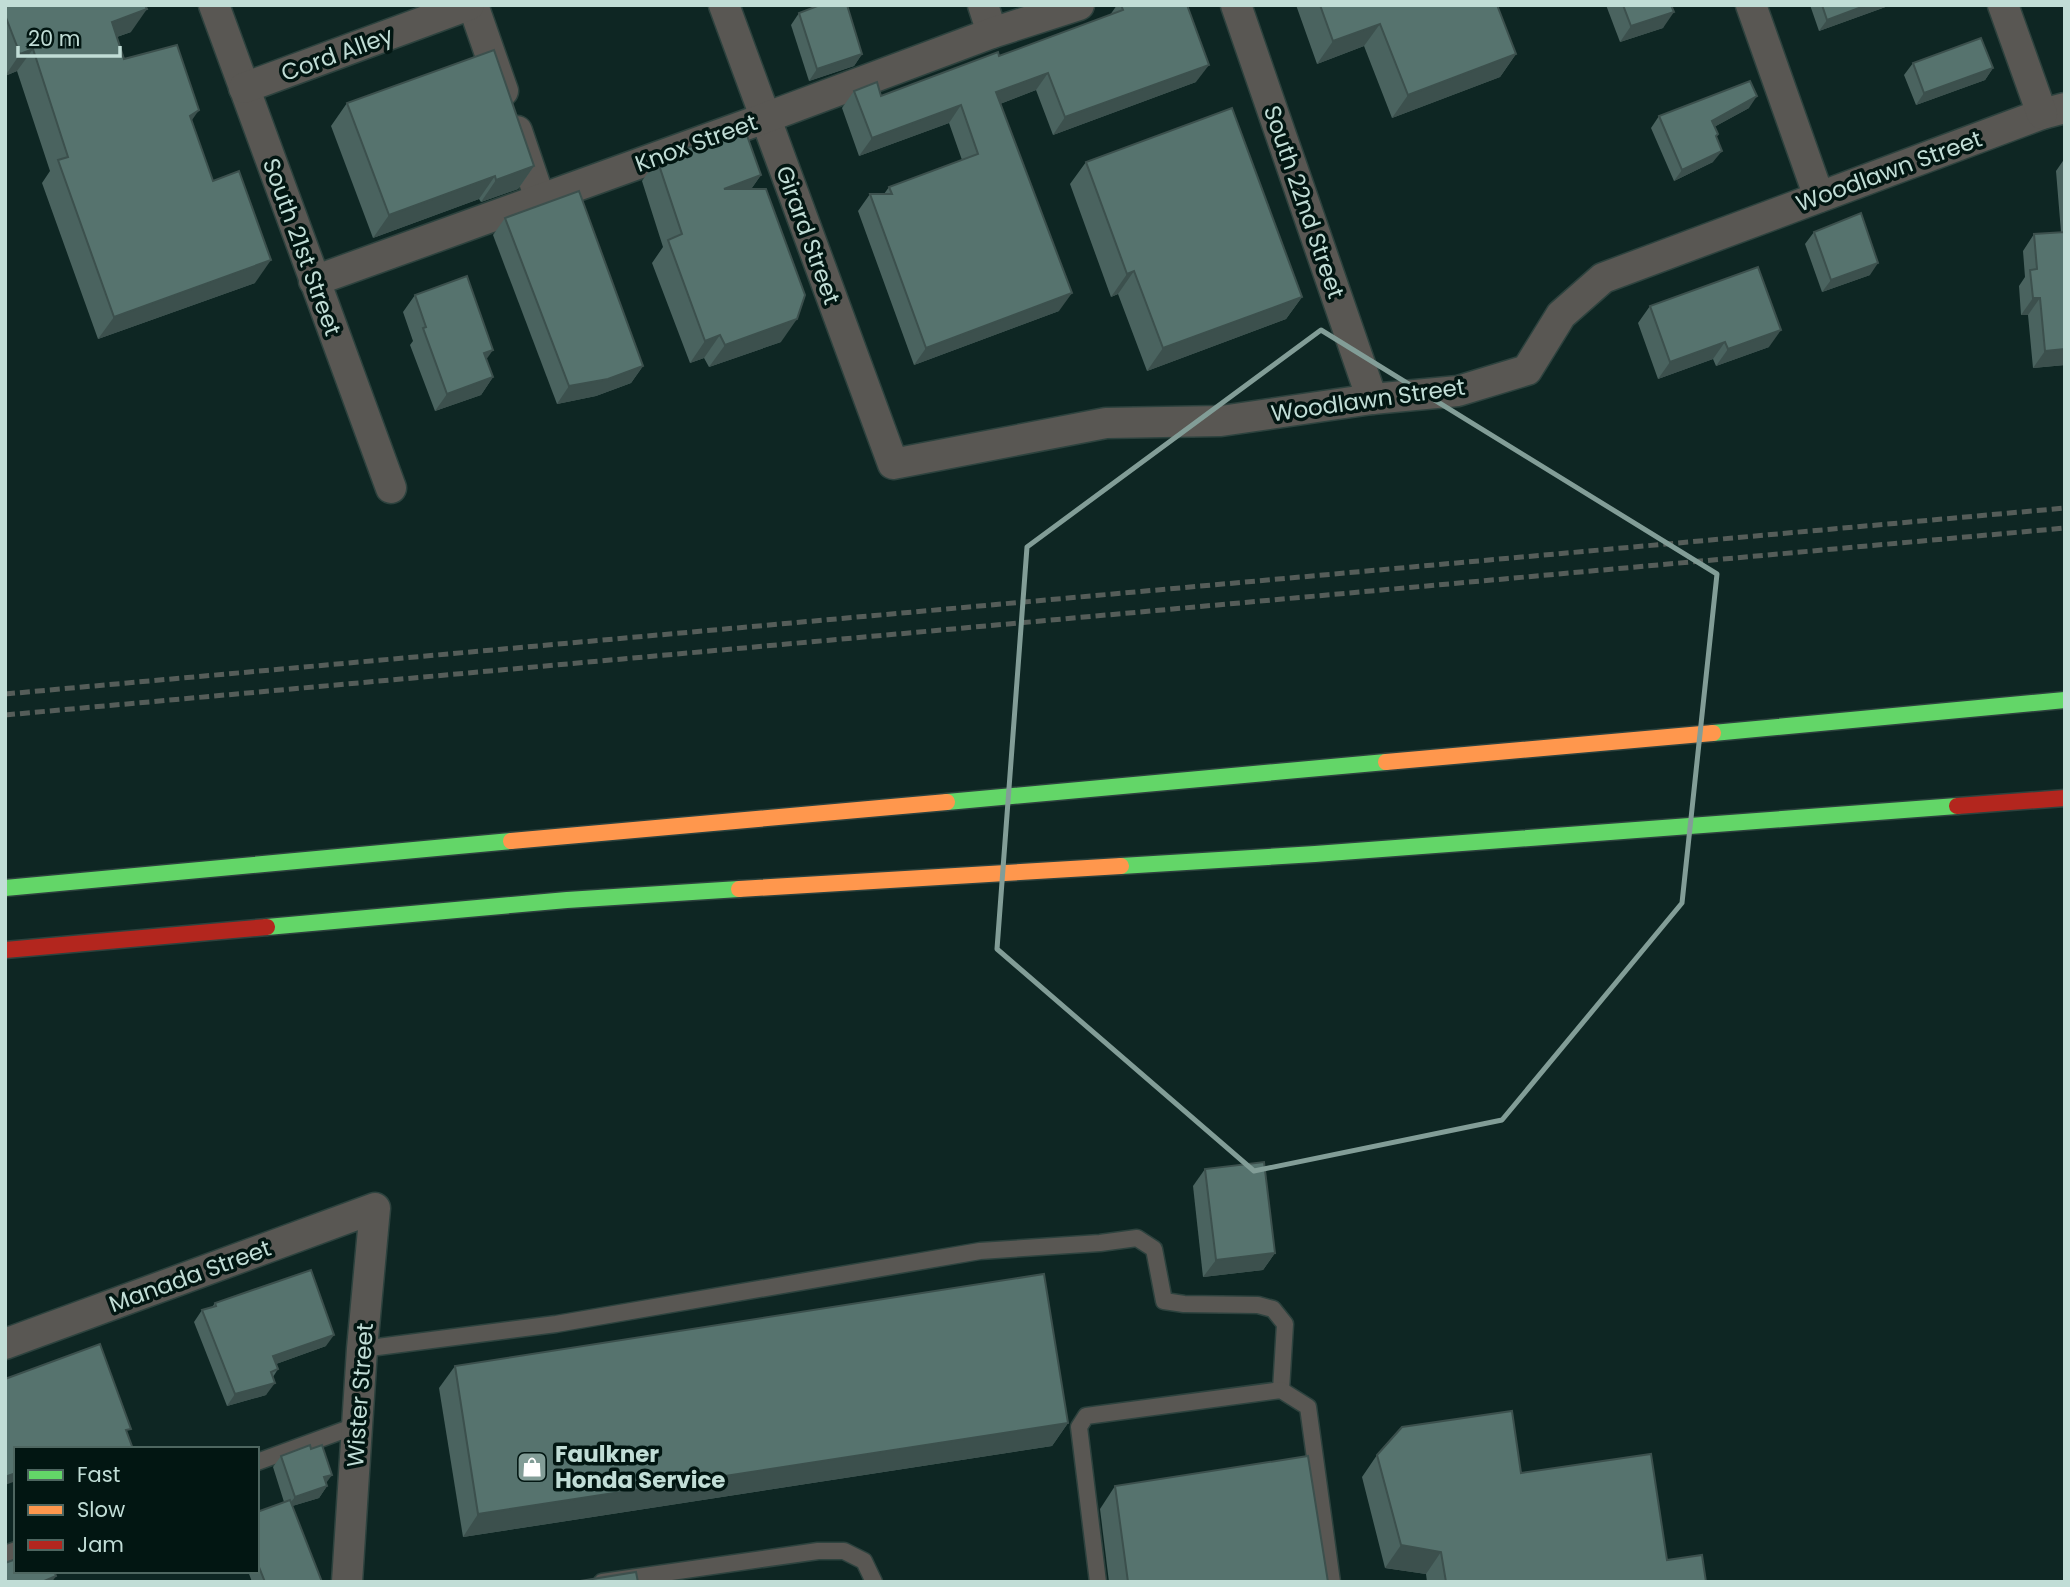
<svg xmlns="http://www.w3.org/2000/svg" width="2070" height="1587" font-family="Poppins,sans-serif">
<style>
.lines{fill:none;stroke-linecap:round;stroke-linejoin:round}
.lane-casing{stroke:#2d423e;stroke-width:19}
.street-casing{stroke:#2d423e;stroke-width:33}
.fast-casing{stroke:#2d423e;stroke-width:19}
.slow-casing{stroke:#2d423e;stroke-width:19}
.jam-casing{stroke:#2d423e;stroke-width:19}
.lane{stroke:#595753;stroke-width:16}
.street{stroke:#595753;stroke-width:30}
.fast{stroke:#63d668;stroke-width:16}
.slow{stroke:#ff974d;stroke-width:16}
.jam{stroke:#b3261e;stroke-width:16}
.rail{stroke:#555d59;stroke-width:5;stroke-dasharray:10 5;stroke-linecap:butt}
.wall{fill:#4a635f}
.shaded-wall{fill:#3c504d}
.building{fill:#56736e;stroke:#3c504d;stroke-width:2}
.marked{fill:none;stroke:#829d97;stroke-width:5;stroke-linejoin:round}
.labels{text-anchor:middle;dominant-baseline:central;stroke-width:7;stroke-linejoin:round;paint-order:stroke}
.street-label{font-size:23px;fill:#c1ddd6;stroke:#021612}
.poi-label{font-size:23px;font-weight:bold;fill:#c1ddd6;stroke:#021612;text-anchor:start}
</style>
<rect width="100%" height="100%" fill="#0e2623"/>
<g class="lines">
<g class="lane-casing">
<g id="lane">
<path d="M362,1349L556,1324L980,1251L1100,1243L1137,1238L1154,1249L1164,1301L1184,1304L1258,1305L1273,1309L1285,1324L1281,1390"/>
<path d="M257,1462L358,1425"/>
<path d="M5,1554L16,1550"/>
<path d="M602,1582L818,1551H844L864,1561L874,1582"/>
<path d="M1098,1582L1079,1427L1086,1416L1281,1390L1308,1407L1332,1582"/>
</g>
</g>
<g class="street-casing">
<g id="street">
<path d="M214,5L391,488"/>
<path d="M473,5L503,91"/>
<path d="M724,5L893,464L1106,423L1221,421L1372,399L1458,391L1527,370L1561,315L1603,278L2042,114L2065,108"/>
<path d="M983,5L992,33"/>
<path d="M1236,5L1372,399"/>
<path d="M1751,5L1819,197"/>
<path d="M2003,5L2042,114"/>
<path d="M244,88L469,5"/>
<path d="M517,131L540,199"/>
<path d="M314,281L765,118L992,33L1079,5"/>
<path d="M5,1344L375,1208L362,1349L347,1582"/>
</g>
</g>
<g class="fast-casing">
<g id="fast">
<path d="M1713,733L2065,700"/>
<path d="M947,802L1386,762"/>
<path d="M1121,866L1315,854L1957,806"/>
<path d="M5,888L511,841"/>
<path d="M267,927L567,900L739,889"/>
</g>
</g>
<g class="slow-casing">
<g id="slow">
<path d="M1386,762L1713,733"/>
<path d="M511,841L947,802"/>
<path d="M739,889L1121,866"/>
</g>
</g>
<g class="jam-casing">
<g id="jam">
<path d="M1957,806L2065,798"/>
<path d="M5,950L267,927"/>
</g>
</g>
<use href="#lane" class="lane"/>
<use href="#street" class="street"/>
<use href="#fast" class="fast"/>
<use href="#slow" class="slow"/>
<use href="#jam" class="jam"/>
<g class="rail">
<path d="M5,694L2065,508"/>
<path d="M5,715L2065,528"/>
</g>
</g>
<g class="wall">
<path d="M5,5L131,32L117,37L124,59L192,121L213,181L255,283L98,339L42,183L50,171L17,71L5,76Z"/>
<path d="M1117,5H1187L1196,82L1053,135L1036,90L1000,104L1059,311L914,365L858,211L870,194H884L889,187L962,160L949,123L859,156L842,108L854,91L881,96L999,56L1110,15Z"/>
<path d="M1296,5H1497L1516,54L1500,77L1392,118L1364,46L1317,64Z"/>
<path d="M1606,5H1671L1663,28L1620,42Z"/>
<path d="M1810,5H1891L1819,31Z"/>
<path d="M799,13L862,54L854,66L809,81L791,25Z"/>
<path d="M1913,63L1993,68L1985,80L1916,105L1904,75Z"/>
<path d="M347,103L534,166L518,189L481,202L479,199L373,238L331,126Z"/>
<path d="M1749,108L1714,127L1716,136L1713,162L1674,181L1651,128L1659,116Z"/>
<path d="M2065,158V365L2033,368L2028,315H2021L2019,286L2025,277L2023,251L2034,234L2061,232L2056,171Z"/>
<path d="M657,159L761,175L751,189L781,342L709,367L704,358L690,363L652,263L663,247L642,181Z"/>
<path d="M1086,162L1302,297L1286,319L1147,371L1118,294L1111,297L1070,184Z"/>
<path d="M505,218L643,366L631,383L596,396L557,404L493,235Z"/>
<path d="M1814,232L1870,275L1822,292L1805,244Z"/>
<path d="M415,295L493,377L481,395L435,411L410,345L413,341L403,312Z"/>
<path d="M1650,306L1769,347L1716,366L1713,359L1658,379L1638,323Z"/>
<path d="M1205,1169L1275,1253L1263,1270L1203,1277L1193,1186Z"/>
<path d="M215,1303L326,1346L276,1364L278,1369L273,1377L266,1395L227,1406L194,1322L202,1310L212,1307Z"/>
<path d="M455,1366L1068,1423L1052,1446L463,1537L439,1388Z"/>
<path d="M1377,1455L1521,1473L1706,1582H1427L1426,1574L1385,1568L1362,1477Z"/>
<path d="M281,1456L326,1483L327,1486L319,1498L292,1506L322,1582H252L248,1571H257V1512L284,1502L273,1467Z"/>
<path d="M1115,1486L1328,1582H1109L1100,1509Z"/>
</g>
<g class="shaded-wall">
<path d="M1867,5H1891L1819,31L1827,20Z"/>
<path d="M147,9L131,32L96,44L112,22Z"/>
<path d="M1674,12L1663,28L1620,42L1631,26Z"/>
<path d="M1380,24L1364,46L1317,64L1333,41Z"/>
<path d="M33,49L17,71L5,76L20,54Z"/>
<path d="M862,54L854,66L809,81L817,69Z"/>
<path d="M1516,54L1500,77L1392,118L1408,95Z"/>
<path d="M1209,65L1196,82L1053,135L1065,117Z"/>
<path d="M1993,68L1985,80L1916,105L1924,93Z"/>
<path d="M1048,73L1036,90L984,110L996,92Z"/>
<path d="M1757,96L1749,108L1703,133L1712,121Z"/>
<path d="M961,105L949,123L859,156L872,138Z"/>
<path d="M199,110L183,133L190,116Z"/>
<path d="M1722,151L1713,162L1674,181L1682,170Z"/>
<path d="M534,166L518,189L481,202L496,180Z"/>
<path d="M761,175L745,198L724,189Z"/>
<path d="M495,176L479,199L373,238L389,215Z"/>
<path d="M271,260L255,283L98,339L114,317Z"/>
<path d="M1878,263L1870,275L1822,292L1831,280Z"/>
<path d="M1134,271L1118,294L1111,297L1127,274Z"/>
<path d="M1072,293L1059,311L914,365L926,348Z"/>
<path d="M1302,297L1286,319L1147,371L1163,348Z"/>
<path d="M2033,298H2040L2028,315H2021Z"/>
<path d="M797,319L781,342L709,367L725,345Z"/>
<path d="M1781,330L1769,347L1716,366L1728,349Z"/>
<path d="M720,335L704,358L690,363L705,341Z"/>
<path d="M1725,342L1713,359L1658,379L1670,362Z"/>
<path d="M2065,349V365L2033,368L2045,351Z"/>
<path d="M493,350L481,367L484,353Z"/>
<path d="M643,366L631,383L596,396L557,404L569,386Z"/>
<path d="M493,377L481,395L435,411L447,394Z"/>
<path d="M1275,1253L1263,1270L1203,1277L1216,1260Z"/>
<path d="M334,1335L326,1346L265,1368L273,1356Z"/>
<path d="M275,1383L266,1395L227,1406L235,1394Z"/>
<path d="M1068,1423L1052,1446L463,1537L478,1514Z"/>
<path d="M16,1473V1481L5,1485V1477Z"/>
<path d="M332,1475L324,1486V1477Z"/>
<path d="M327,1486L319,1498L286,1508L295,1497Z"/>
<path d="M1401,1545L1441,1552L1426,1574L1385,1568Z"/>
<path d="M56,1576L52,1582H42Z"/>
</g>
<g class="building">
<path d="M5,5H145L147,9L112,22L124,59L177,45L199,110L190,116L213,181L239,171L271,260L114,317L58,160L68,157L33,49L20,54L5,15Z"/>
<path d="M820,5H847L862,54L817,69L799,13Z"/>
<path d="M1121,5H1187L1209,65L1065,117L1048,73L996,92L1072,293L926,348L870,194H892L889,187L978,154L961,105L872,138L854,91L877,82L881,96L998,52L999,56L1123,10Z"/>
<path d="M1320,5H1497L1516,54L1408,95L1380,24L1333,41Z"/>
<path d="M1623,5H1671L1674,12L1631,26Z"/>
<path d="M1822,5H1867L1827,20Z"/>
<path d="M1981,38L1993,68L1924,93L1913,63Z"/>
<path d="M494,50L534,166L496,180L495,176L389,215L347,103Z"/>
<path d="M1750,81L1757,96L1712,121L1718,134L1716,136L1722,151L1682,170L1659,116Z"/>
<path d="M1232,108L1302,297L1163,348L1134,271L1127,274L1086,162Z"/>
<path d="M744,127L761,175L724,189H766L805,295L797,319L725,345L720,335L705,341L668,240L682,234L657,159Z"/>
<path d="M579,191L643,366L608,379L569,386L505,218Z"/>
<path d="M1861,213L1878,263L1831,280L1814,232Z"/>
<path d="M2065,232V349L2045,351L2040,298H2033L2030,270L2037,269L2034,234Z"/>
<path d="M1758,267L1781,330L1728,349L1725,342L1670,362L1650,306Z"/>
<path d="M467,276L493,350L484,353L493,377L447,394L423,328L426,327L415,295Z"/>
<path d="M1264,1162L1275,1253L1216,1260L1205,1169Z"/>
<path d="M311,1270L334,1335L273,1356L278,1369L271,1372L275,1383L235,1394L202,1310L216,1306L215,1303Z"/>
<path d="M1044,1274L1068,1423L478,1514L455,1366Z"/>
<path d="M100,1344L131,1429L126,1430L133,1449H16V1473L5,1477V1379Z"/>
<path d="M1512,1411L1521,1473L1651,1454L1667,1560L1702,1555L1706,1582H1446L1441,1552L1401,1545L1377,1455L1402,1427Z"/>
<path d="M310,1445L311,1449L322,1445L332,1475L324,1477L327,1486L295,1497L281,1456Z"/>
<path d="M1308,1456L1328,1582H1128L1115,1486Z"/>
<path d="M290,1500L322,1582H265L257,1562V1512Z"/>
<path d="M16,1559V1571H54L56,1576L42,1582H5V1563Z"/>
<path d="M636,1572L638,1582H574Z"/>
</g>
<path class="marked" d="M1321,330L1717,574L1682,903L1502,1120L1254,1171L997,949L1027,547Z"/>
<defs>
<g id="shop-square" transform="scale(1.575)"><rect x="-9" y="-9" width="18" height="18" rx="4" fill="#829d97" stroke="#021612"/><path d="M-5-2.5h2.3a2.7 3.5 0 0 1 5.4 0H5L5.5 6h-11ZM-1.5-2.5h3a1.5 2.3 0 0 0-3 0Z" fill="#fff"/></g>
</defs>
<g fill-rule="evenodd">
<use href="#shop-square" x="532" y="1467"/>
</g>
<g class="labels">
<g class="street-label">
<text transform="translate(337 54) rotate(-20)">Cord Alley</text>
<text transform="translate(696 143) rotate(-20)">Knox Street</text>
<text transform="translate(1889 171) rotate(-20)">Woodlawn Street</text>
<text transform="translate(1304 202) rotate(71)">South 22nd Street</text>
<text transform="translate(808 235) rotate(70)">Girard Street</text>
<text transform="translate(302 247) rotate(70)">South 21st Street</text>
<text transform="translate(1368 400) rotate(-8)">Woodlawn Street</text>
<text transform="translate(190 1276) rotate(-20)">Manada Street</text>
<text transform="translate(360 1395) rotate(-86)">Wister Street</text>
</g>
<g class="poi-label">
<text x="555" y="1454">Faulkner<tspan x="555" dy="26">Honda Service</tspan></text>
</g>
</g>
<rect width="2070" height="1587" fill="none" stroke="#c1ddd6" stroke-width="14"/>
<rect x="14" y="1447" width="245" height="126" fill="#021612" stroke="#4e6660" stroke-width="2"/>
<rect x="28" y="1470" width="35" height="10" fill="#63d668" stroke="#4e6660" stroke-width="2"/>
<text x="77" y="1482" font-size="21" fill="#c1ddd6">Fast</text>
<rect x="28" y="1505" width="35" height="10" fill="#ff974d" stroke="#4e6660" stroke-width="2"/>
<text x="77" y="1517" font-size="21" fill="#c1ddd6">Slow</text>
<rect x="28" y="1540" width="35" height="10" fill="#b3261e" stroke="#4e6660" stroke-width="2"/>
<text x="77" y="1552" font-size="21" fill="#c1ddd6">Jam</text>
<path d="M18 46v10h102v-10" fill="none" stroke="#c1ddd6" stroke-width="3.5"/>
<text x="28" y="46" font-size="21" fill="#c1ddd6" stroke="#021612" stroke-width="5" paint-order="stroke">20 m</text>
</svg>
